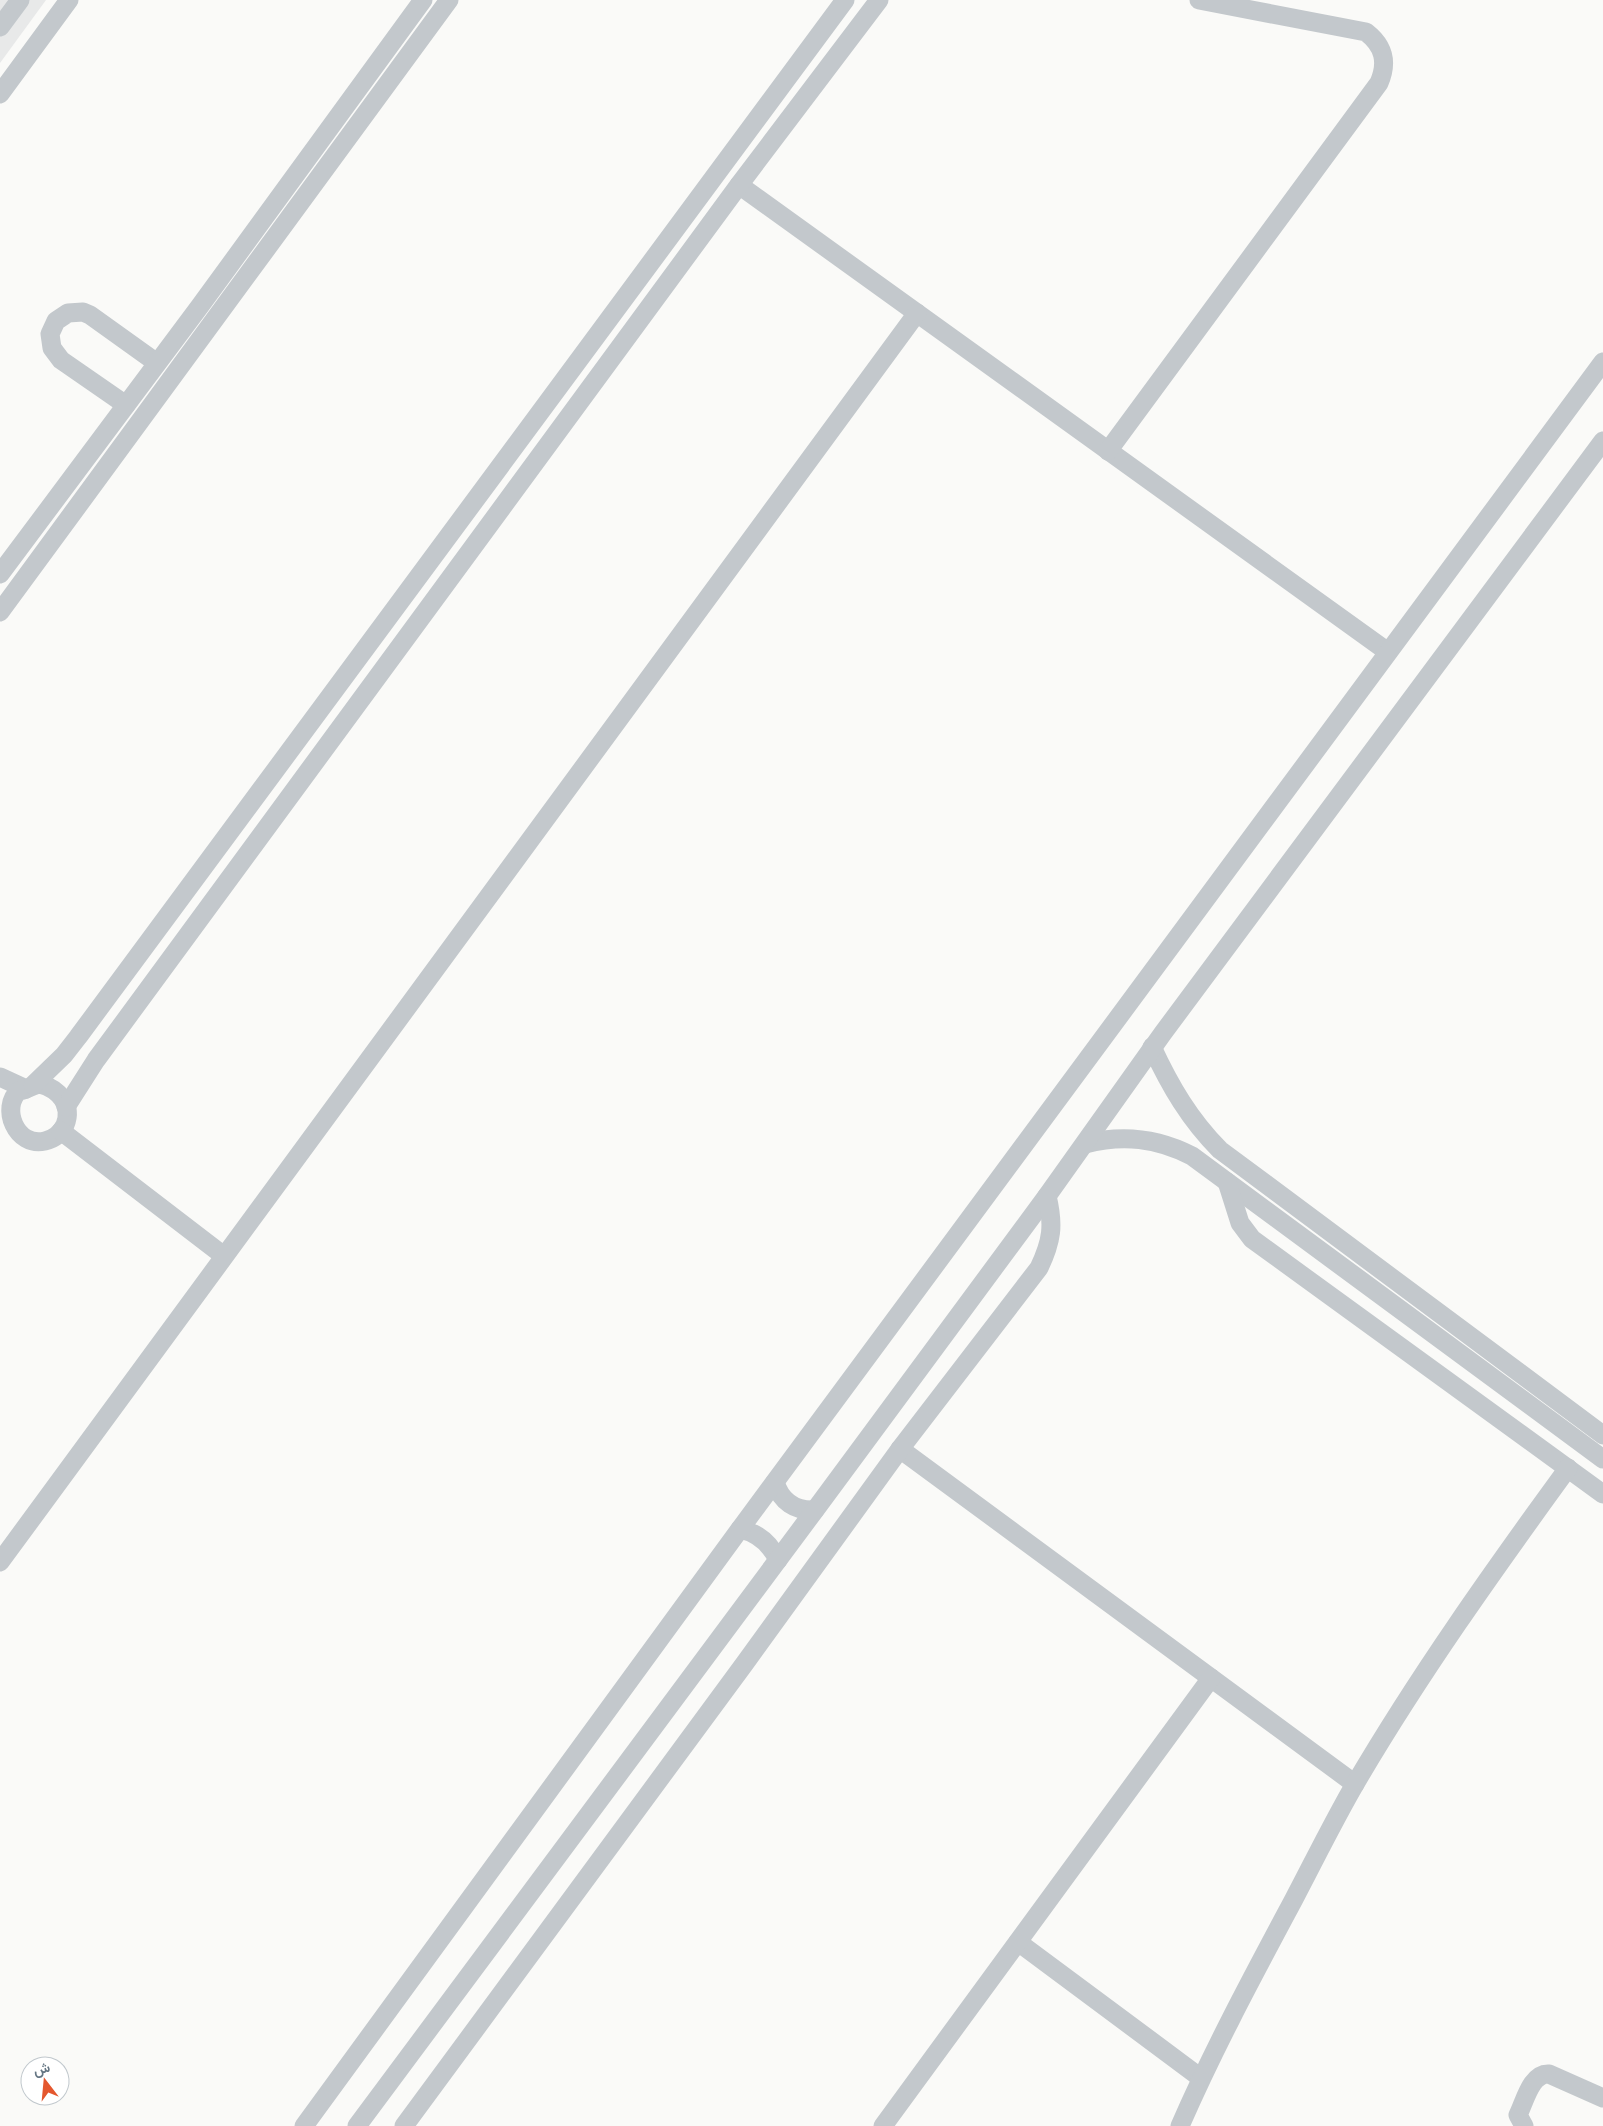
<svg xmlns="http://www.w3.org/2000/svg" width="1603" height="2126" font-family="'DM Sans',Vazirmatn,sans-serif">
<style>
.built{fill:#e8e9e9}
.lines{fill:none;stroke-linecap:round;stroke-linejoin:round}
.minor{stroke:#c3c8cc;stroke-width:19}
</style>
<rect width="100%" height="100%" fill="#fafaf8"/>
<path class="built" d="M0,0H46L0,63Z"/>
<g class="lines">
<g class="minor">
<path d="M0,27L20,0"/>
<path d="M0,94L69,0"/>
<path d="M739,185L1388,652"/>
<path d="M126,405L61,360L52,348L50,334L56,321L68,313L83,312L90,315L157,363"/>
<path d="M1108,451L1379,83C1388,62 1384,46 1366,32L1199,0"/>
<path d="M0,574L200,306L423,0"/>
<path d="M0,612L449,0"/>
<path d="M1152,1047C1170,1086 1190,1120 1220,1150L1603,1435"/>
<path d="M0,1077L26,1089"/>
<path d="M40,1084C59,1089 73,1105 65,1125C61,1133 54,1139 45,1141C16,1148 0,1107 19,1091C20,1091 25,1090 26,1089C32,1087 34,1085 40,1084Z"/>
<path d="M33,1085L64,1055L78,1037L845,0"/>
<path d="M66,1107L96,1060L739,185L879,0"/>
<path d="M61,1131L224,1256"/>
<path d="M1085,1144C1123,1134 1157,1138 1192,1156L1603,1459"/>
<path d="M1227,1182L1240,1223L1252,1239L1603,1494"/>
<path d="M900,1449L1355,1784"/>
<path d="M775,1482C781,1502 795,1511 815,1510"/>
<path d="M740,1529C758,1533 770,1543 778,1560"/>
<path d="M0,1562L917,313"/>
<path d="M1018,1942L1201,2078"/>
<path d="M304,2126L740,1529L1603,362"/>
<path d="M357,2126L815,1510L1047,1196L1163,1033L1603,441"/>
<path d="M404,2126L745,1663L900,1449L1039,1268C1052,1241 1054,1225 1047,1196"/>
<path d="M883,2126L1211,1678"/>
<path d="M1180,2126C1214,2048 1254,1974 1294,1899C1314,1861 1333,1822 1355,1784C1419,1675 1493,1571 1568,1468"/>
<path d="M1524,2126L1518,2115C1525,2101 1531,2073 1549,2074L1603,2098"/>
</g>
</g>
<g transform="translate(45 2081) rotate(344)"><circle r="24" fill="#ffffff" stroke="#c1c8cd"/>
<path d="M0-4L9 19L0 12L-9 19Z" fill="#e4572e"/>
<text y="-8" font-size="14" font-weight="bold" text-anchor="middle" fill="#657683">ش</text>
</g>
</svg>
